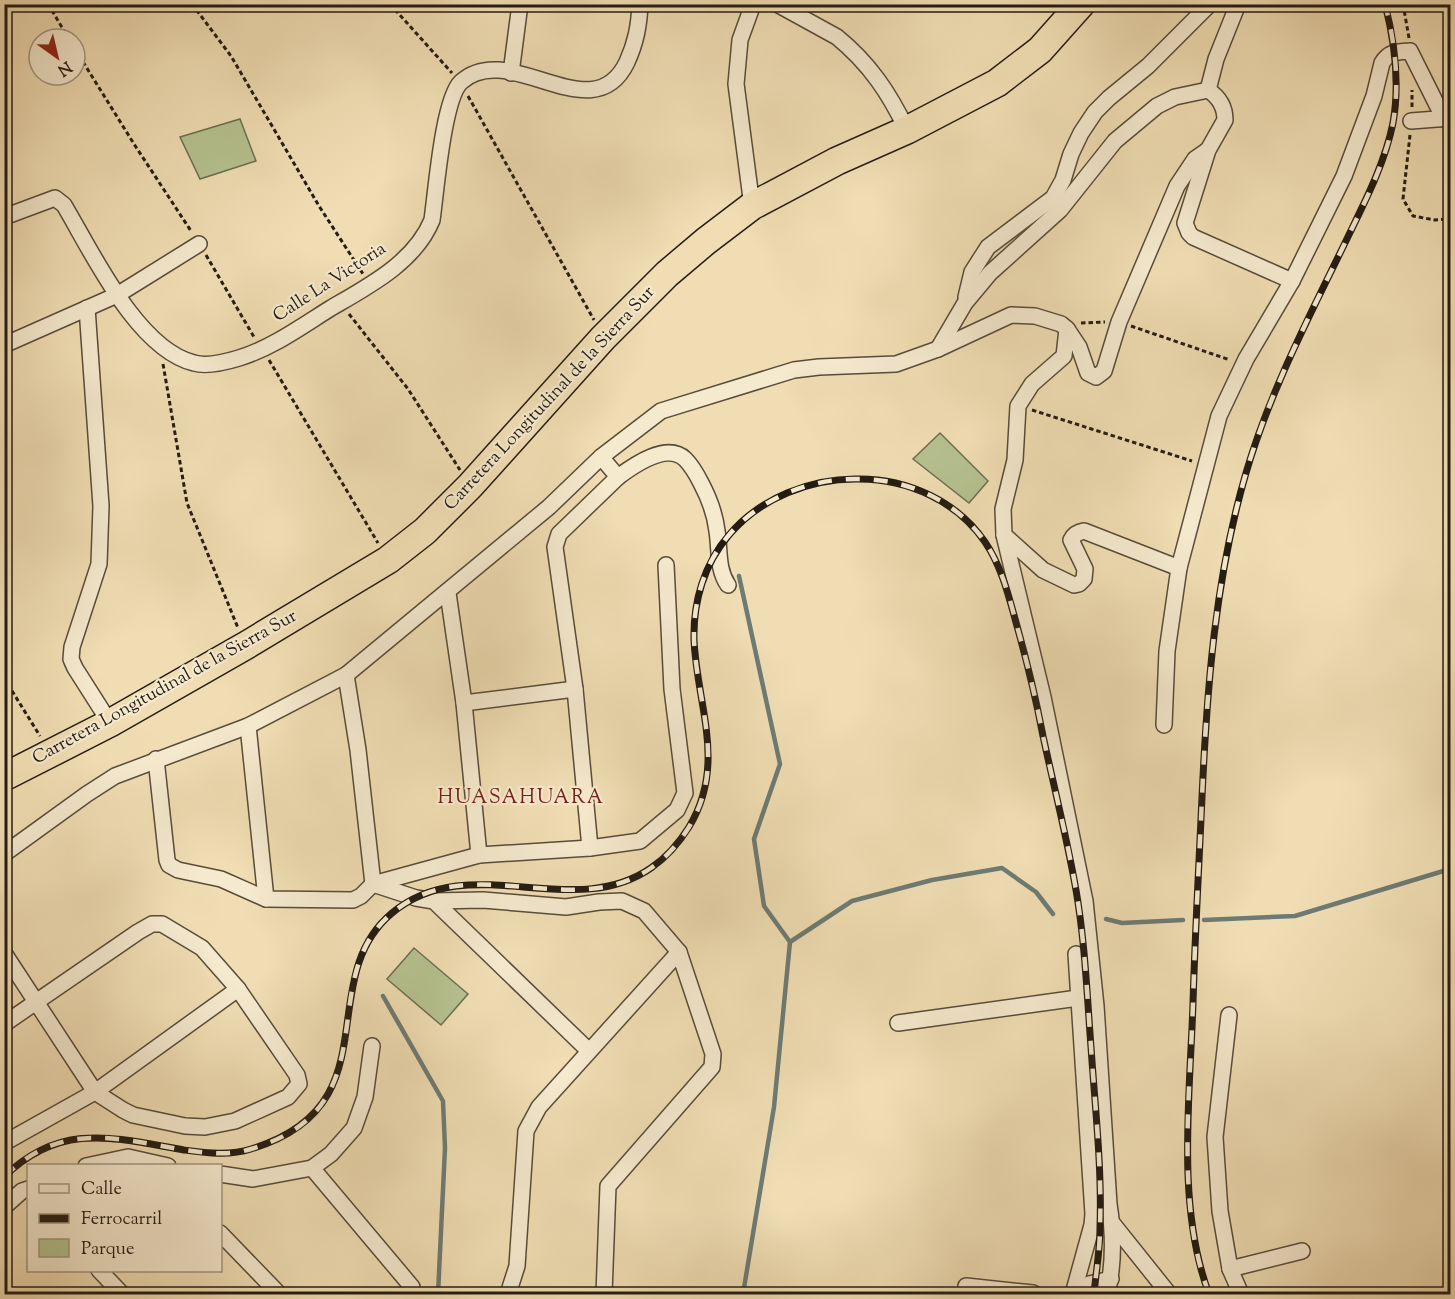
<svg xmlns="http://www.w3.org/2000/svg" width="1455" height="1299" font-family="'Sorts Mill Goudy',serif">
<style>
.green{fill:#b5c290;stroke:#6c6f51;stroke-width:1.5}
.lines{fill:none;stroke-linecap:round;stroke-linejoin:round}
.stream{stroke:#6d7b74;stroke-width:4.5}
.street-casing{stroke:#574c3a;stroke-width:18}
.highway-casing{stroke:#241c12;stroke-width:30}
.path{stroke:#241c12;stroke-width:3;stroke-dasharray:4.5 3;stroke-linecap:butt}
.street{stroke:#f5e9ce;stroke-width:15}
.highway{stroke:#f0ddb3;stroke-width:27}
.rail-casing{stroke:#241c12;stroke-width:7}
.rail{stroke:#f5e9ce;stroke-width:4.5;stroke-dasharray:14;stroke-linecap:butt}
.labels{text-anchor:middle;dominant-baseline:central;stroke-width:4.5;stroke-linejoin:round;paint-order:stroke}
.street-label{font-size:18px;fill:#241c12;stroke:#f5e9ce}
.neighbourhood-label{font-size:20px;letter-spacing:1.5px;fill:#7a1f14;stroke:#f5e9ce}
</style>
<rect width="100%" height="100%" fill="#f0ddb3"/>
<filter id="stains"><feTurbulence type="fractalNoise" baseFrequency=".00333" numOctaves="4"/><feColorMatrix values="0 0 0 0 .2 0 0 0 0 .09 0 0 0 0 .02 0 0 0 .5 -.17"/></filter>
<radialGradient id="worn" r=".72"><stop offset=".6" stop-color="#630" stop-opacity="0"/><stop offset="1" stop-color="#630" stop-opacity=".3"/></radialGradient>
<g class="green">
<path d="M240,119L256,161L200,179L180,137Z"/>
<path d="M940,433L988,481L969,503L913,459Z"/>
<path d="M414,948L468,994L441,1025L387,979Z"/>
</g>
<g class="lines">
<g class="stream">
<path d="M739,576L780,764L754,839L764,906L790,942L774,1107L743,1294"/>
<path d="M1106,919L1122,923L1183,920"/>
<path d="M1204,920L1295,916L1450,869"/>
<path d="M790,942L852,901L932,880L1002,868L1036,892L1053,914"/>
<path d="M383,996L443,1101L445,1148L438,1294"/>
</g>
<g class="street-casing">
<g id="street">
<path d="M777,4L837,37C870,64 889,93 907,130"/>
<path d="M511,73L520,4"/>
<path d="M1208,90L1216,59L1238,4"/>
<path d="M1411,121L1450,118"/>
<path d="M752,206L736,84L740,40L753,4"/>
<path d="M4,217L55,198L64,205C92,252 137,349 194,363C207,367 226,362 239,358C272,348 302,326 331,308C369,286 415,262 432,220C436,193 443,99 461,82C509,38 593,134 627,62C636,42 639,26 640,4"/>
<path d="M966,297L972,272L988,247L1053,198L1063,180L1071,154L1081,133L1095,112L1109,98L1148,66L1210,4"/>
<path d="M87,308L101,506L99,564L72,647L71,659L75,668L110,723"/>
<path d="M1067,329L1079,347L1088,373L1096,377L1104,371L1119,322L1177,186L1195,159L1208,150"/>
<path d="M4,345L117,295L199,244"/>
<path d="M938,349L965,303L990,273L1060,210L1115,141L1157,106L1175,97L1208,90C1219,97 1225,106 1225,120L1208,150L1185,223L1189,233L1193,237L1292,281"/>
<path d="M618,477C634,465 667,442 685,459C692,466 697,475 701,483C709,498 715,514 717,531C720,550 717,569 728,585"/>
<path d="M1004,535L1043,570L1074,585L1079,584L1084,579L1085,569L1071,540C1074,534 1078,532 1084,531L1179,568"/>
<path d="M448,593L464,703L479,855"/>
<path d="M346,675L358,750L373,884"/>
<path d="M464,703L575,689"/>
<path d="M1164,725L1167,651L1179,568L1219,416L1246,359L1292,281L1344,176L1374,96L1382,63C1389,51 1398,52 1410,51L1444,119"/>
<path d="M248,726L266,899"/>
<path d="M156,759L167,860L169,865L178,870L221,879L266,899L353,900L361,896L373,884L479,855L590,848L640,841L677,810L685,793L672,689L666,565"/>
<path d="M590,848L575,689L555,547L559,534L618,477L601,457"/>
<path d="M4,854L87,794L115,776L248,726L346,675L549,507L601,457L661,411L794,370L819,367L896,364L938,349L1011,315L1035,316L1061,324L1067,329L1064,356L1032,384L1018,406L1015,460L1003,509L1004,535L1043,697L1085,901L1096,1006L1109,1204C1114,1235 1114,1264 1107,1294"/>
<path d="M373,884L416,898L434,901L589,1051"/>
<path d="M434,901L483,900L566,907L599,902L622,901L644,911L679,952L713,1054L712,1067L608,1186L604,1294"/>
<path d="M4,953L95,1092L123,1110L133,1115L185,1126L205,1127L235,1121L288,1097L299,1084L297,1075L238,989L202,948L162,924H152L138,932L4,1024"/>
<path d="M1229,1015L1215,1137L1220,1211L1230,1269L1241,1294"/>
<path d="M898,1023L1078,998"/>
<path d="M4,1143L95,1092L238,989"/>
<path d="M86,1166L128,1157L168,1166"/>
<path d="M312,1168L412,1287"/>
<path d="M220,1174L253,1179L312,1168L331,1154L354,1128L365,1097L372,1046"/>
<path d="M4,1207L22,1191L28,1189"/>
<path d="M1113,1224L1169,1294"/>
<path d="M220,1233L279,1294"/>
<path d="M1230,1269L1302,1251"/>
<path d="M99,1270L122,1294"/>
<path d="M966,1286L1033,1293L1035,1294"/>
<path d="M508,1294L517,1266L526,1131L539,1107L679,952"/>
<path d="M1073,1294L1092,1225L1093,1214L1076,954"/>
<path d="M1074,1294L1089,1284L1111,1279"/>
</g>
</g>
<g class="highway-casing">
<path id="highway" d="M4,777L110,723L245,646L388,560L425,531L470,486L603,338L667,274L706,241L752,206L837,161L907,130L997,83L1040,50L1081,4"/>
</g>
<g class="path">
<path d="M48,4L69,39"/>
<path d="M192,4L231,56L319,206L363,274"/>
<path d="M390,4L452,73"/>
<path d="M1403,4L1409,38"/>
<path d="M75,49L134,144L191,231"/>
<path d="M468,96L594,320"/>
<path d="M1412,107V90"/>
<path d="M1410,135L1403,199L1413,216L1435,220L1450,219"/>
<path d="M206,255L254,337"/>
<path d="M349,314L408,389L460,470"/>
<path d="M1081,323L1105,322"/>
<path d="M1131,326L1230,360"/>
<path d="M269,360L378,543"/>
<path d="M163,364L187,503L238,628"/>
<path d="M1032,410L1192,461"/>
<path d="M4,678L40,736"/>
</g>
<use href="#street" class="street"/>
<use href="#highway" class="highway"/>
<g class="rail-casing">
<g id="rail">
<path d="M4,1177C61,1121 115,1138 184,1150C207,1153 229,1156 251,1149C394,1106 311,981 392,913C470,848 571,923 651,868C667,857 679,843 689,827C727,764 697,706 694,640C693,602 704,564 729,535C760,498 811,478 859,479C908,479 957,501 985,542C1002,567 1009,597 1017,626C1027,662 1036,699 1043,736C1054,787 1067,838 1076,890C1085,942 1087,995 1091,1047C1095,1107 1102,1167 1100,1227C1100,1250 1096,1272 1094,1294"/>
<path d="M1209,1294C1176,1206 1190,1097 1193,1003C1195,934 1199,865 1202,797C1207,688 1215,579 1246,473C1269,394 1307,321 1343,247C1362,207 1384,167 1393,123C1400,83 1395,43 1385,4"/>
</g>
</g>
<use href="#rail" class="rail"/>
</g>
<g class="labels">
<g class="street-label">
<text transform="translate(330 283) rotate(-33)">Calle La Victoria</text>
<text transform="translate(550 399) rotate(-47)">Carretera Longitudinal de la Sierra Sur</text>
<text transform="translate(165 688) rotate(-29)">Carretera Longitudinal de la Sierra Sur</text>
</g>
<g class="neighbourhood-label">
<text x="521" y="798">HUASAHUARA</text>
</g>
</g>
<rect width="1455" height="1299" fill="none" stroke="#f0ddb3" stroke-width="24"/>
<rect x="6" y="6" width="1443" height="1287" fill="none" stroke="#241c12" stroke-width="3"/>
<rect x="12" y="12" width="1431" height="1275" fill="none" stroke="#241c12" stroke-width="1.5"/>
<rect x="27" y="1164" width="195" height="108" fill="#f5e9ce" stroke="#a19783" stroke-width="1.5"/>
<rect x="39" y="1184" width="30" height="9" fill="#f5e9ce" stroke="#a19783" stroke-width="1.5"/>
<text x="81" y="1194" font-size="18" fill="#241c12">Calle</text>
<rect x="39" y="1214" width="30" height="9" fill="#241c12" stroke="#a19783" stroke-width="1.5"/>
<text x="81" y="1224" font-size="18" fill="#241c12">Ferrocarril</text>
<rect x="39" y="1239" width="30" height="18" fill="#b5c290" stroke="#a19783" stroke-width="1.5"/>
<text x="81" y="1254" font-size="18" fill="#241c12">Parque</text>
<g transform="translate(57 57) rotate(146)"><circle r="28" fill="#f5e9ce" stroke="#a19783" stroke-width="1.5"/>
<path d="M0-4.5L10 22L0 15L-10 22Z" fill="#8f2418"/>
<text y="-9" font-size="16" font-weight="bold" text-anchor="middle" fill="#241c12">N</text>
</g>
<rect width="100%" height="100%" filter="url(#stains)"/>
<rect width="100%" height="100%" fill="url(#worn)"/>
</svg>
